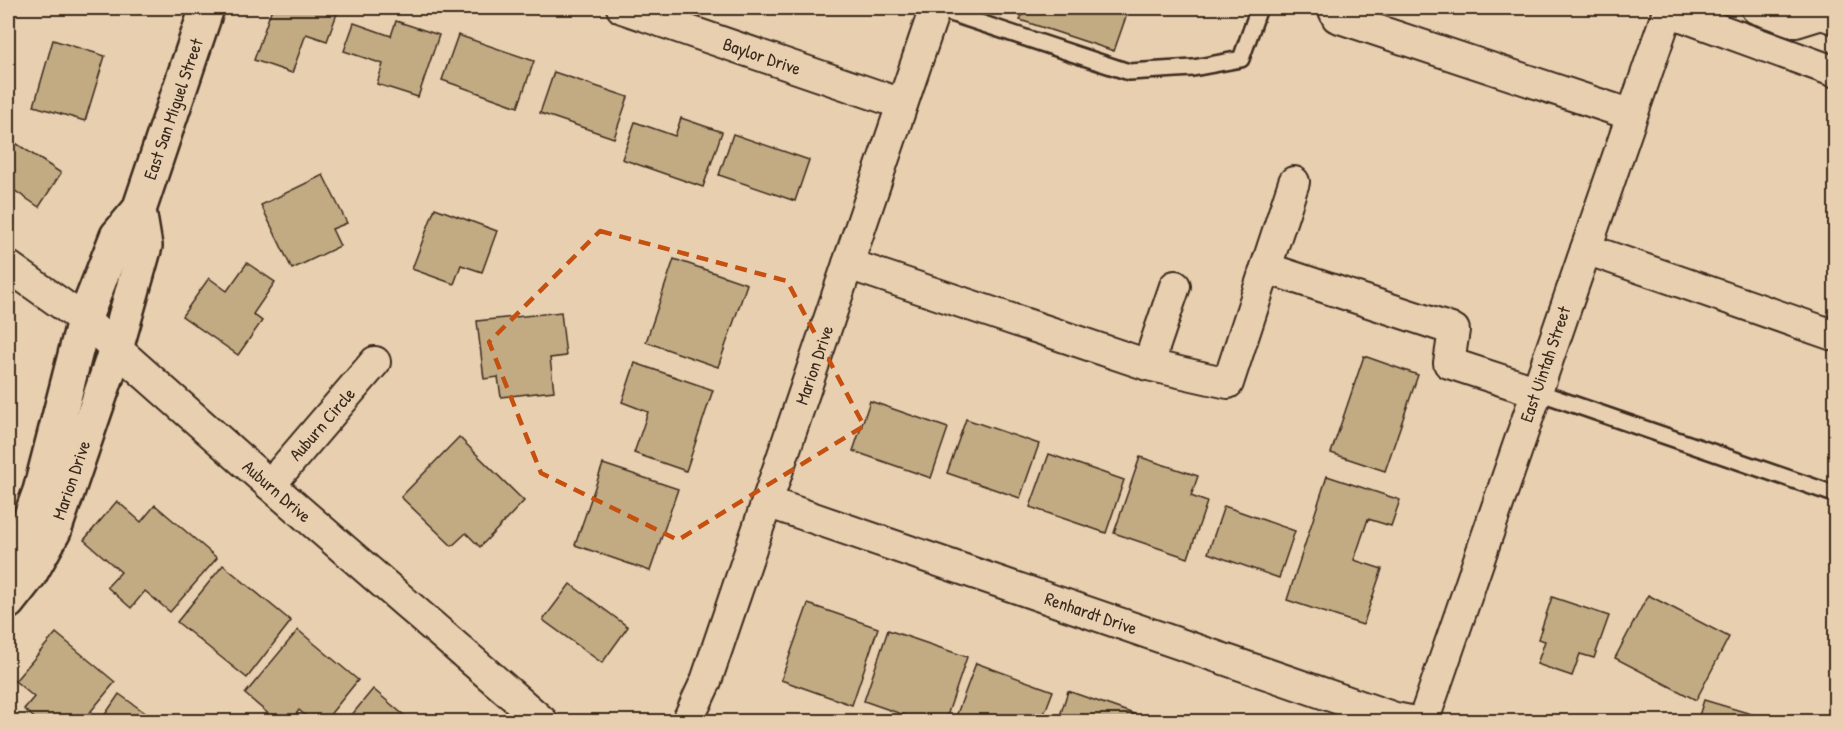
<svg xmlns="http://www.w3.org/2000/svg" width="1843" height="729" font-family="'Patrick Hand',sans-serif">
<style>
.building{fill:#c2ab83;stroke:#3b2a1e;stroke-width:1.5}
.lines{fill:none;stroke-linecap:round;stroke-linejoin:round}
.service-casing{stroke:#3b2a1e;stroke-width:20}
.minor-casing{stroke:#3b2a1e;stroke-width:34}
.tertiary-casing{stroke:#3b2a1e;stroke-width:38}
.service{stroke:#e8cfb0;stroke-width:15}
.minor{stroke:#e8cfb0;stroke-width:30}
.tertiary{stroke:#e8cfb0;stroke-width:33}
.marked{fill:none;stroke:#c55010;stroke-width:4.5;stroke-dasharray:12 8;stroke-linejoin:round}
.labels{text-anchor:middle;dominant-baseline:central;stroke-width:6;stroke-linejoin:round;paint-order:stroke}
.street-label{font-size:18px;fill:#3b2a1e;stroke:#e8cfb0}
</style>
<rect width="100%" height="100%" fill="#e8cfb0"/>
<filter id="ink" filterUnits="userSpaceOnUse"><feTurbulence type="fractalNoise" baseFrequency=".0167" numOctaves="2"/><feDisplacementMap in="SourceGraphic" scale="12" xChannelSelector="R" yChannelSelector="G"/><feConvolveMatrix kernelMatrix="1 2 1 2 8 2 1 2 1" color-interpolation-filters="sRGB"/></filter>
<g filter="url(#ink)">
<g class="building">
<path d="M272,8H339L327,41L306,34L292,73L254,60Z"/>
<path d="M1025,8H1129L1114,51L1020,20Z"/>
<path d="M396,21L439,35L418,97L377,84L383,64L344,51L354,23L391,36Z"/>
<path d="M458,35L534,61L518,107L442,80Z"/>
<path d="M53,40L105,56L85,121L34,106Z"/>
<path d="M554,72L628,97L614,138L540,113Z"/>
<path d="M681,118L722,132L703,187L622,159L635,122L675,136Z"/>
<path d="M733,134L809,160L795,201L719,175Z"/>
<path d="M8,138L61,173L39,207L8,186Z"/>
<path d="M323,175L347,223L332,229L340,246L292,269L261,205Z"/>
<path d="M435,208L497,231L482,272L461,265L454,284L412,269Z"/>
<path d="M674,259L747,284L718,367L646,342Z"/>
<path d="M247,263L275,282L253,314L262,321L238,355L182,316L209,278L227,291Z"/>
<path d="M561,312L566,356L550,358L554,391L501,397L498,377L484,379L477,321Z"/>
<path d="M1364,356L1418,375L1385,471L1331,453Z"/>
<path d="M635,363L713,390L686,471L634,453L648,412L622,402Z"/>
<path d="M870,401L948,428L931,478L853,451Z"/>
<path d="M966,419L1039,444L1020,498L947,473Z"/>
<path d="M459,437L524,501L480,547L466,533L452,546L401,497Z"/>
<path d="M1049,454L1124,480L1106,533L1030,507Z"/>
<path d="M1140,457L1198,476L1191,496L1207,502L1188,558L1114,533Z"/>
<path d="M603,464L678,489L650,571L575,545Z"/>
<path d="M1327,476L1400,500L1391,526L1368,519L1354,560L1382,569L1363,625L1287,600Z"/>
<path d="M117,501L141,522L155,505L217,558L170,612L145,591L131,608L107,587L121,572L84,540Z"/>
<path d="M1224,506L1295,531L1279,578L1208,553Z"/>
<path d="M223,565L291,621L247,678L177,622Z"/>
<path d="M570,584L628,627L602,663L543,620Z"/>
<path d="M1648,595L1729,637L1696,700L1615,658Z"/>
<path d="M1552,597L1609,616L1594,658L1580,654L1572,676L1537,664L1545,641L1538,639Z"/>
<path d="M808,604L878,628L852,705L781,680Z"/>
<path d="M298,630L358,680L324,722H313L299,710L290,722H278L245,694Z"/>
<path d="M888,630L967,657L945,722H924L864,701Z"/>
<path d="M56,633L115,682L82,722H39L24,709L34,697L15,681Z"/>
<path d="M976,663L1053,691L1041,722H954Z"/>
<path d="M373,689L412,722H346Z"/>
<path d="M1068,691L1134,714L1131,722H1058Z"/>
<path d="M119,694L158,722H100Z"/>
<path d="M1704,700L1768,719L1767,722H1697Z"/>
</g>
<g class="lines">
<g class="service-casing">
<g id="service">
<path d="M935,8L1129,72L1193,68L1241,59L1259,8"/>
<path d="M1535,391L1834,494"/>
</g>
</g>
<g class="minor-casing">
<g id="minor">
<path d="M622,8L902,104"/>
<path d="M1333,8L1337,17L1632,115"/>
<path d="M1756,8L1796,22L1822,14L1836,19"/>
<path d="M1668,11L1836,72"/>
<path d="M1586,249L1836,336"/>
<path d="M848,264L1148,365L1175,286"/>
<path d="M8,266L84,320L270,485L543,722"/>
<path d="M1266,268L1454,330L1449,363L1535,391"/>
<path d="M1148,365L1228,383L1294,182"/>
<path d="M270,485L375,362"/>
<path d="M767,502L1395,718L1415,722"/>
<path d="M687,722L706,681L935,8"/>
<path d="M1423,722L1669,8"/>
</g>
</g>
<g class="tertiary-casing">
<g id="tertiary">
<path d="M8,560L25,532L40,491L84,320L117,236L139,210L207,8"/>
<path d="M8,602L30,574L54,531L116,349L145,246L139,210"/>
</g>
</g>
<use href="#service" class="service"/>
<use href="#minor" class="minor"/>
<use href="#tertiary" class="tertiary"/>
</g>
</g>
<path class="marked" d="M600,231L787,281L864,426L678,540L541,473L489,342Z"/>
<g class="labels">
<g class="street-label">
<text transform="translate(762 56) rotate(19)">Baylor Drive</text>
<text transform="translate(173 109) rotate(-71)">East San Miguel Street</text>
<text transform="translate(1545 364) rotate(-71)">East Uintah Street</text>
<text transform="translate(814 365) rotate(-71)">Marion Drive</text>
<text transform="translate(322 424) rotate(-49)">Auburn Circle</text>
<text transform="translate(71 480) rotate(-71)">Marion Drive</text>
<text transform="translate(277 491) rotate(41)">Auburn Drive</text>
<text transform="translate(1091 613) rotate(19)">Renhardt Drive</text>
</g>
</g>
<rect width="1843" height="729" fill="none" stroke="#e8cfb0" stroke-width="30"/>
<rect x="15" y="15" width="1813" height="699" fill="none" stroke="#3b2a1e" stroke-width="2" filter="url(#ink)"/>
</svg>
